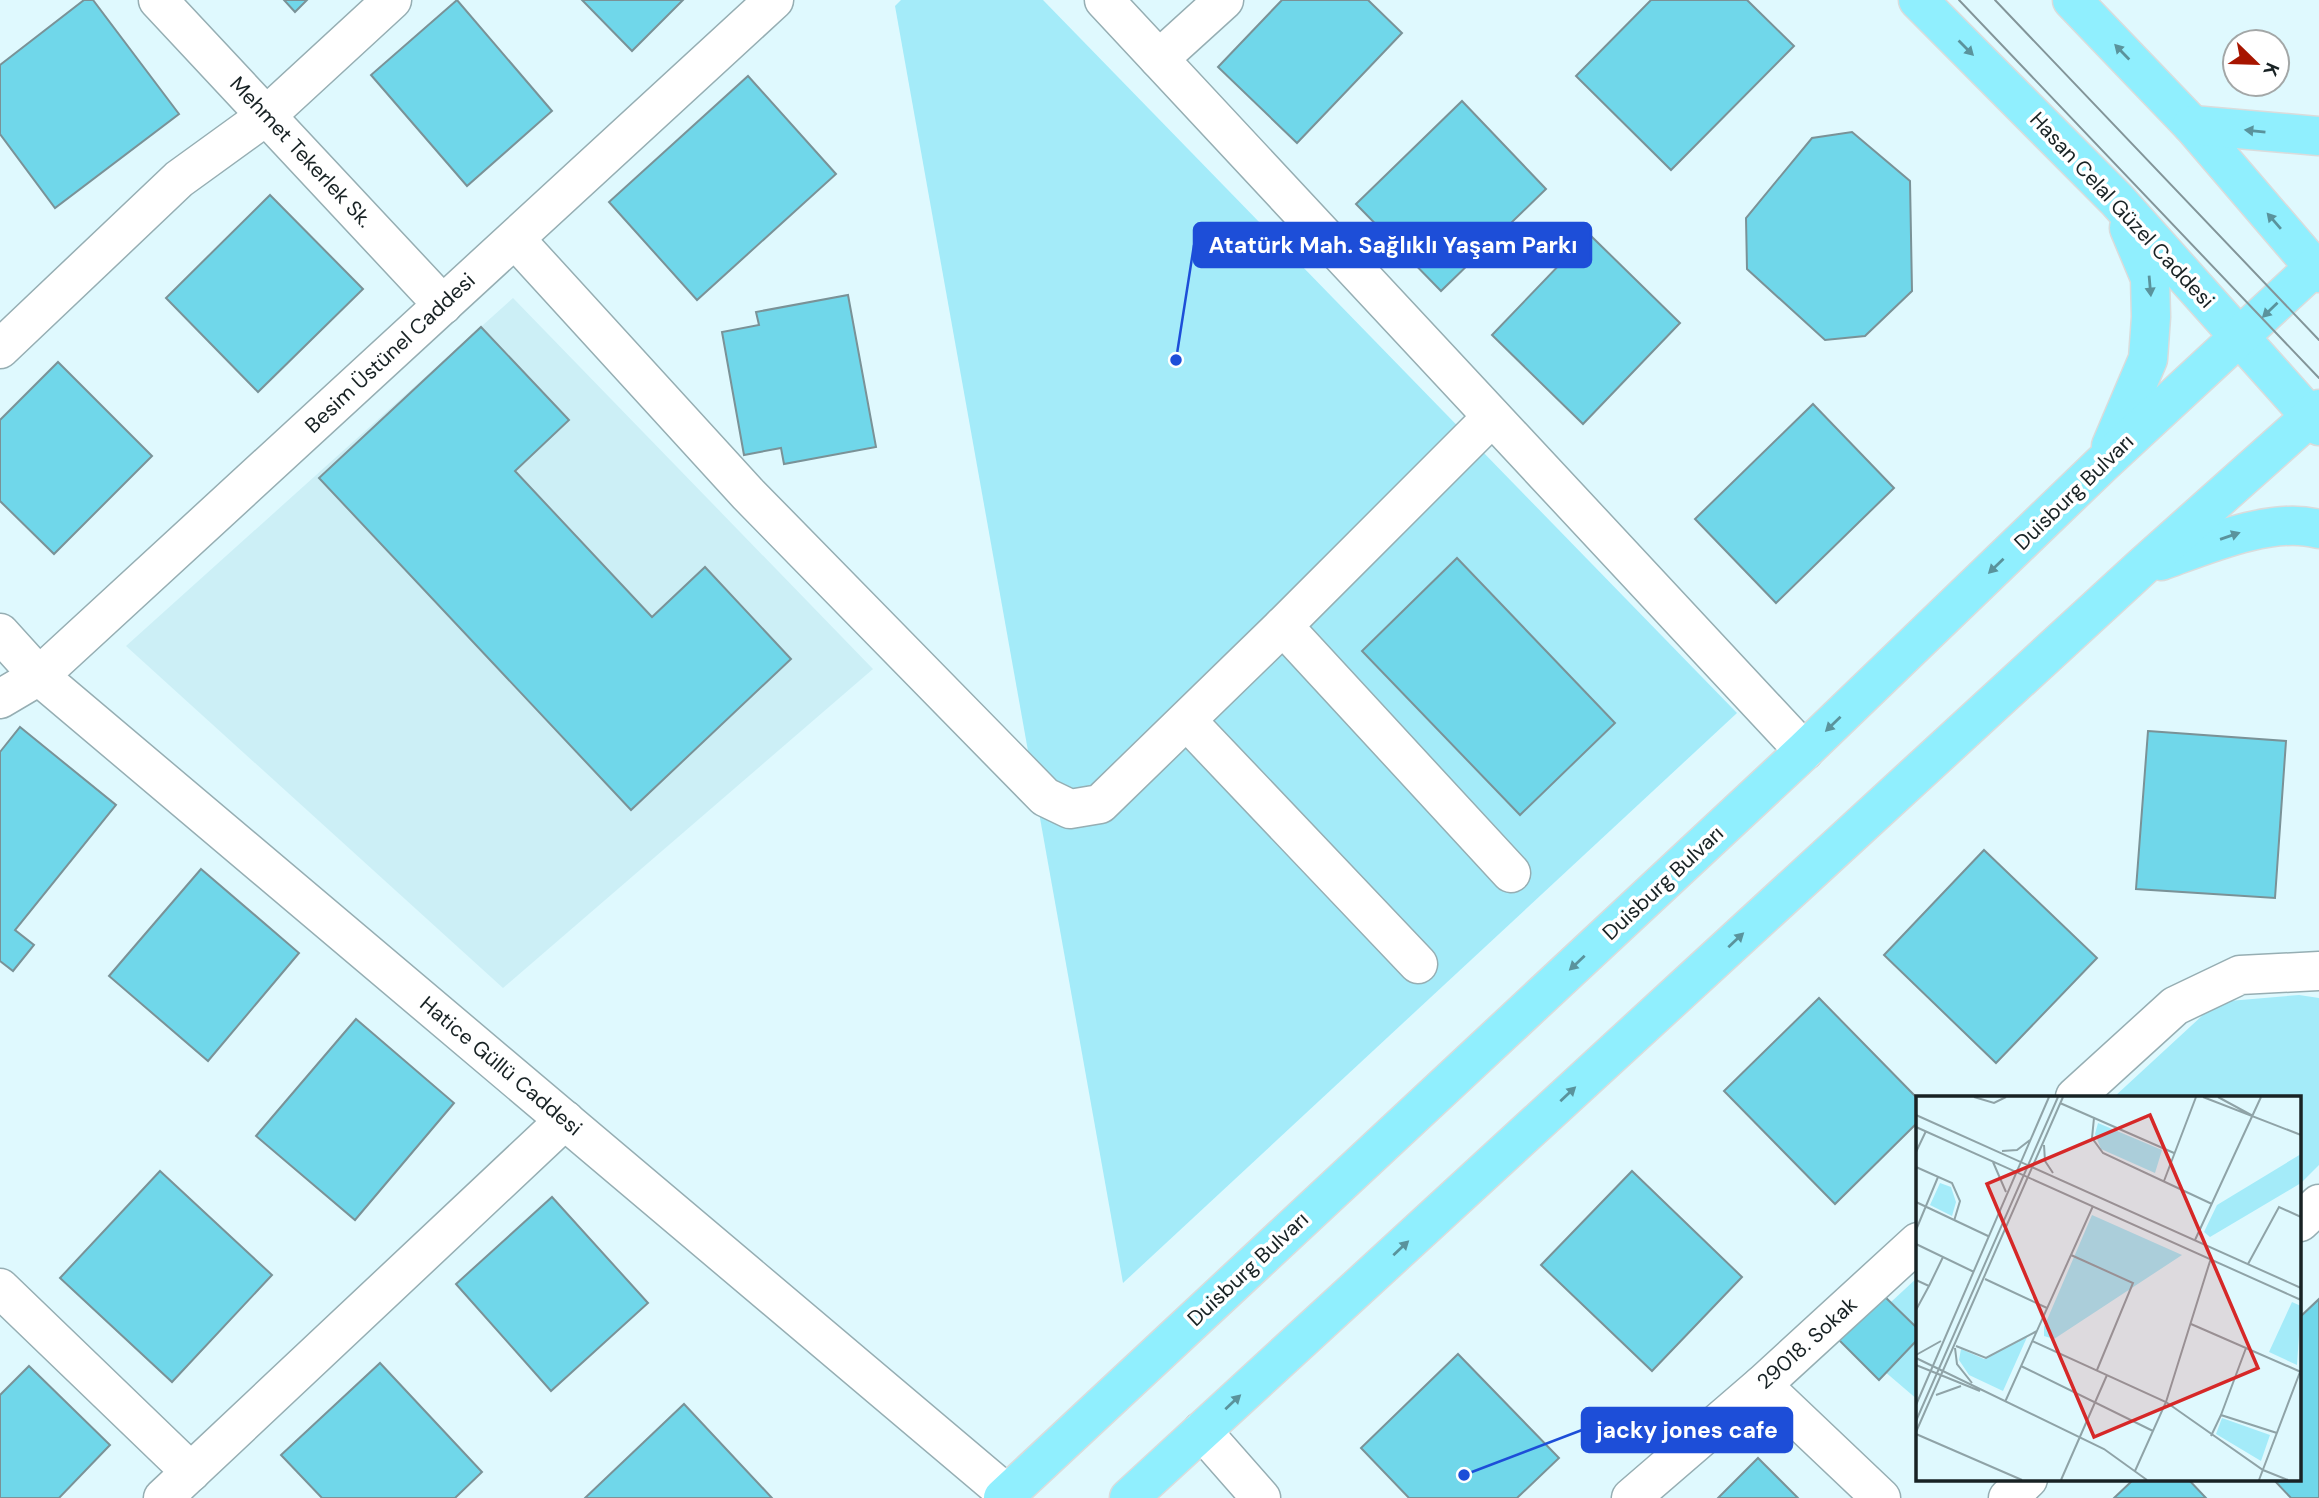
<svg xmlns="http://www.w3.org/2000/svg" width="2319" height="1498" font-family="'DM Sans',sans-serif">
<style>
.built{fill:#cceff6}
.green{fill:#a4ebf9}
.building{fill:#70d7ea;stroke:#7a9297;stroke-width:2}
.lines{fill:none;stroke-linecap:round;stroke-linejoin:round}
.minor-casing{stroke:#96aeb3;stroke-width:41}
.major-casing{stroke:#dadcdc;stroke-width:41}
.minor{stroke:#fff;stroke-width:38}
.major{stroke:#90effe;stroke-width:38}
.tram{stroke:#839599;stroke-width:2}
.oneway{fill:#5a939c}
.labels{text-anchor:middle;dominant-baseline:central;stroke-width:7;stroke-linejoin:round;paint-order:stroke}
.street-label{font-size:21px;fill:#182224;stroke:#fff}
.inset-road{fill:none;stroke:#8fa3a7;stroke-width:2}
.view{fill:#d62828;fill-opacity:0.15;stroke:#d62828;stroke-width:3.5}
.inset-edge{fill:none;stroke:#182224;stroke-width:3.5}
.leader{fill:none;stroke:#1d4ed8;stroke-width:2.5}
.callout-dot{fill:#1d4ed8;stroke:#fff;stroke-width:2.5}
.callout{fill:#1d4ed8;stroke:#1d4ed8;stroke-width:2.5}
.callout-label{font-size:23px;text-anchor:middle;font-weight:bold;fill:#fff}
</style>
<rect width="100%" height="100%" fill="#dff9fe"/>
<path class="built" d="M513,298L873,669L503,988L126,646Z"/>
<g class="green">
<path d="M901,0H1043L1737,713L1123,1283L895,6Z"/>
<path d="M2299,995L2319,998V1165L2300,1184V1097H2114L2217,1002Z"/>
<path d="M1918,1277V1400L1849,1341Z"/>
</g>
<g class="building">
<path d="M84,0H93L179,114L55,208L0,134V65Z"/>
<path d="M284,0H307L295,12Z"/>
<path d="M457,0L552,111L467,186L371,75Z"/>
<path d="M582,0H683L632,51Z"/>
<path d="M1282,0H1368L1402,33L1297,143L1218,67Z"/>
<path d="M1651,0H1747L1794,46L1671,170L1576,76Z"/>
<path d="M748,76L836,174L697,300L609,202Z"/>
<path d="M1462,101L1546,189L1441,291L1356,204Z"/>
<path d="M1852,132L1910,181L1912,291L1865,336L1825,340L1747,269L1746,218L1812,138Z"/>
<path d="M270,195L363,289L258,392L166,298Z"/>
<path d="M1589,234L1680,323L1583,424L1492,335Z"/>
<path d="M848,295L876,447L784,464L781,448L744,455L722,332L759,325L756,312Z"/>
<path d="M481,327L569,420L515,471L652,617L705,567L791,659L631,810L319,478Z"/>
<path d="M58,362L152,456L54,554L0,501V420Z"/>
<path d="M1813,404L1894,488L1776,603L1695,519Z"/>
<path d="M1457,558L1615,723L1520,815L1362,651Z"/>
<path d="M20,727L116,805L15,930L34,945L13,971L0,961V752Z"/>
<path d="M2148,731L2286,741L2275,898L2136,889Z"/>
<path d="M1984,850L2097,958L1996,1063L1884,955Z"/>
<path d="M201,869L299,953L208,1061L109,976Z"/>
<path d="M1819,998L1918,1099V1122L1835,1204L1724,1091Z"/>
<path d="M356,1019L454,1103L355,1220L256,1136Z"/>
<path d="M160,1171L272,1275L172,1382L60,1278Z"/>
<path d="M1632,1171L1742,1277L1652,1371L1541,1265Z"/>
<path d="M552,1197L648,1303L551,1391L456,1284Z"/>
<path d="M1881,1293L1918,1329V1339L1879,1380L1837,1338Z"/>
<path d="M2319,1299V1498H2291L2273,1479H2300V1317Z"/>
<path d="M1458,1354L1559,1458L1517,1498H1409L1361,1448Z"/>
<path d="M380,1363L482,1472L455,1498H322L281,1455Z"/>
<path d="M29,1366L110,1445L59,1498H0V1395Z"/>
<path d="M684,1404L772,1498H585Z"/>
<path d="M1758,1458L1798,1498H1718Z"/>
<path d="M2134,1479H2188L2206,1498H2114Z"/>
</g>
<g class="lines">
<g class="minor-casing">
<g id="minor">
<path d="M158,0L443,305"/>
<path d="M1104,0L1804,751"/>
<path d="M1159,59L1224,0"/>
<path d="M515,239L748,494L1045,797L1070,809L1100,804L1283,626L1492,417"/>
<path d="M0,349L179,179L266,116L392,0"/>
<path d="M1283,626L1511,873"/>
<path d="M0,633L39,676L1007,1494"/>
<path d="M0,699L39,676L774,0"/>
<path d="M1187,721L1418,964"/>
<path d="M2075,1097L2175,1006L2240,975L2319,971"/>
<path d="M2300,1222L2319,1204"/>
<path d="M0,1288L191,1472"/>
<path d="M1762,1385L1881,1498"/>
<path d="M1202,1431L1261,1498"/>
<path d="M163,1498L565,1120"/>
<path d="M1631,1498L1762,1385L1918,1242"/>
<path d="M2008,1498L2028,1479"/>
</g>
</g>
<g class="major-casing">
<g id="major">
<path d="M1918,0L2117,200L2319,426"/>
<path d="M2072,0L2192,125L2319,273"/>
<path d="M2192,125L2319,136"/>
<path d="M2111,446L2148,359L2151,317L2150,278L2129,228"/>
<path d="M2161,561C2205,545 2272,516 2319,529"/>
<path d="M1003,1498L1804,751L2102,464L2319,263"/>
<path d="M1129,1498L2142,567L2319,409"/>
</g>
</g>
<use href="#minor" class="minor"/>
<use href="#major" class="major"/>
<g class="tram">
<path d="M1959,0L2319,378"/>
<path d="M1995,0L2319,340"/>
</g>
</g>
<defs><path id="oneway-solid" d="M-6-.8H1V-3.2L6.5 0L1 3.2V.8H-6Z" transform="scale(1.75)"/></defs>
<g class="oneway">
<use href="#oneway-solid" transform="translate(1966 48) rotate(45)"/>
<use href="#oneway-solid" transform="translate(2122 52) rotate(-134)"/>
<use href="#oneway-solid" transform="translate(2255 131) rotate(-174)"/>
<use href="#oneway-solid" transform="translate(2274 221) rotate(-131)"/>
<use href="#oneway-solid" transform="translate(2150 286) rotate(85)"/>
<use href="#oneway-solid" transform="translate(2270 310) rotate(136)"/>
<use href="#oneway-solid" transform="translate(2230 536) rotate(-19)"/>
<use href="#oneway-solid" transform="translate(1996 566) rotate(136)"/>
<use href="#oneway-solid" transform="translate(1833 724) rotate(136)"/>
<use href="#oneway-solid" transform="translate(1736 940) rotate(-43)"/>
<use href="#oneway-solid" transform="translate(1577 963) rotate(137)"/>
<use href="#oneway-solid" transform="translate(1568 1094) rotate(-43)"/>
<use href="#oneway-solid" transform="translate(1401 1248) rotate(-43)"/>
<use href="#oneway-solid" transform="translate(1233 1402) rotate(-43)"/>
</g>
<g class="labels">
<g class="street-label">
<text transform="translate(301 152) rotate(47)">Mehmet Tekerlek Sk.</text>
<text transform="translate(2122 210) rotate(47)">Hasan Celal Güzel Caddesi</text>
<text transform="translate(390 353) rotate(-43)">Besim Üstünel Caddesi</text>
<text transform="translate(2074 492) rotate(-44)">Duisburg Bulvarı</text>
<text transform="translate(1663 883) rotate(-43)">Duisburg Bulvarı</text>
<text transform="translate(501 1066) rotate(40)">Hatice Güllü Caddesi</text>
<text transform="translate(1248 1269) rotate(-43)">Duisburg Bulvarı</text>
<text transform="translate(1807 1343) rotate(-42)">29018. Sokak</text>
</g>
</g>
<g transform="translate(1916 1096)">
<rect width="385" height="385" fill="#dff9fe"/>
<path d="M182,27L246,54L239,77L185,53L179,38ZM385,58V87L294,141L288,136L301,109ZM24,87L35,91L40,106L36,120L14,109ZM176,119L266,159L138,243L128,240V231ZM376,206L385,210L381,269L353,256ZM112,239L87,295L53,279L43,264L45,253L68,263ZM306,322L354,339L345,365L300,338Z" fill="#a4ebf9"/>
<path class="inset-road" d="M58,1L78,7L90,1M287,1L385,39M302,1L337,20M144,7L258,57M0,19L385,192M178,22L176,42L187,57L296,108M0,31L385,204M128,49L129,65L137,77M86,55L101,54L114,44M0,56L10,35M77,66L90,96M0,71L36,87L44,105L38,125M248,85L280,1M0,106L72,140M0,134L22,81M279,144L345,1M0,148L58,176M155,159L217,187L181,274M332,168L363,111L385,121M69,183L131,212M0,184L13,190L0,214M13,190L27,161M275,228L385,276M116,245L250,306L347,374L372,384M40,250L70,262L121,235M39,252L41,268L56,287M330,252L305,319L361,337M0,259L25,245M0,262L188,353L231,384M0,269L64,295M105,270L237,335M20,299L45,290M89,306L177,110M0,309L133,1M0,325L142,1M0,336L147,1M0,338L106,384M295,340L305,319M219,375L250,306L295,162M145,384L191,279M343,384L384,276"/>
<path class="view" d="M234,19L342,272L178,341L71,88Z"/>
<rect width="385" height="385" class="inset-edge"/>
</g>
<path class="leader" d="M1176 360L1194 245M1464 1475L1582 1430"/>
<g class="callout-dot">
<circle cx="1176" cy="360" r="7"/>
<circle cx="1464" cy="1475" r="7"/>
</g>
<g class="callout">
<rect x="1194" y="223" width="397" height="44" rx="7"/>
<rect x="1582" y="1408" width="210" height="44" rx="7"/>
</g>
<g class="callout-label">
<text x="1393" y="253">Atatürk Mah. Sağlıklı Yaşam Parkı</text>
<text x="1687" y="1438">jacky jones cafe</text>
</g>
<g transform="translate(2256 63) rotate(113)"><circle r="33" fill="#ffffff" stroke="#a3a7a7" stroke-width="2"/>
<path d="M0-5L12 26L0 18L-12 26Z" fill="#a71500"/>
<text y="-10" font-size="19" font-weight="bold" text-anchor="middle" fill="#182224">K</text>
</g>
</svg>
